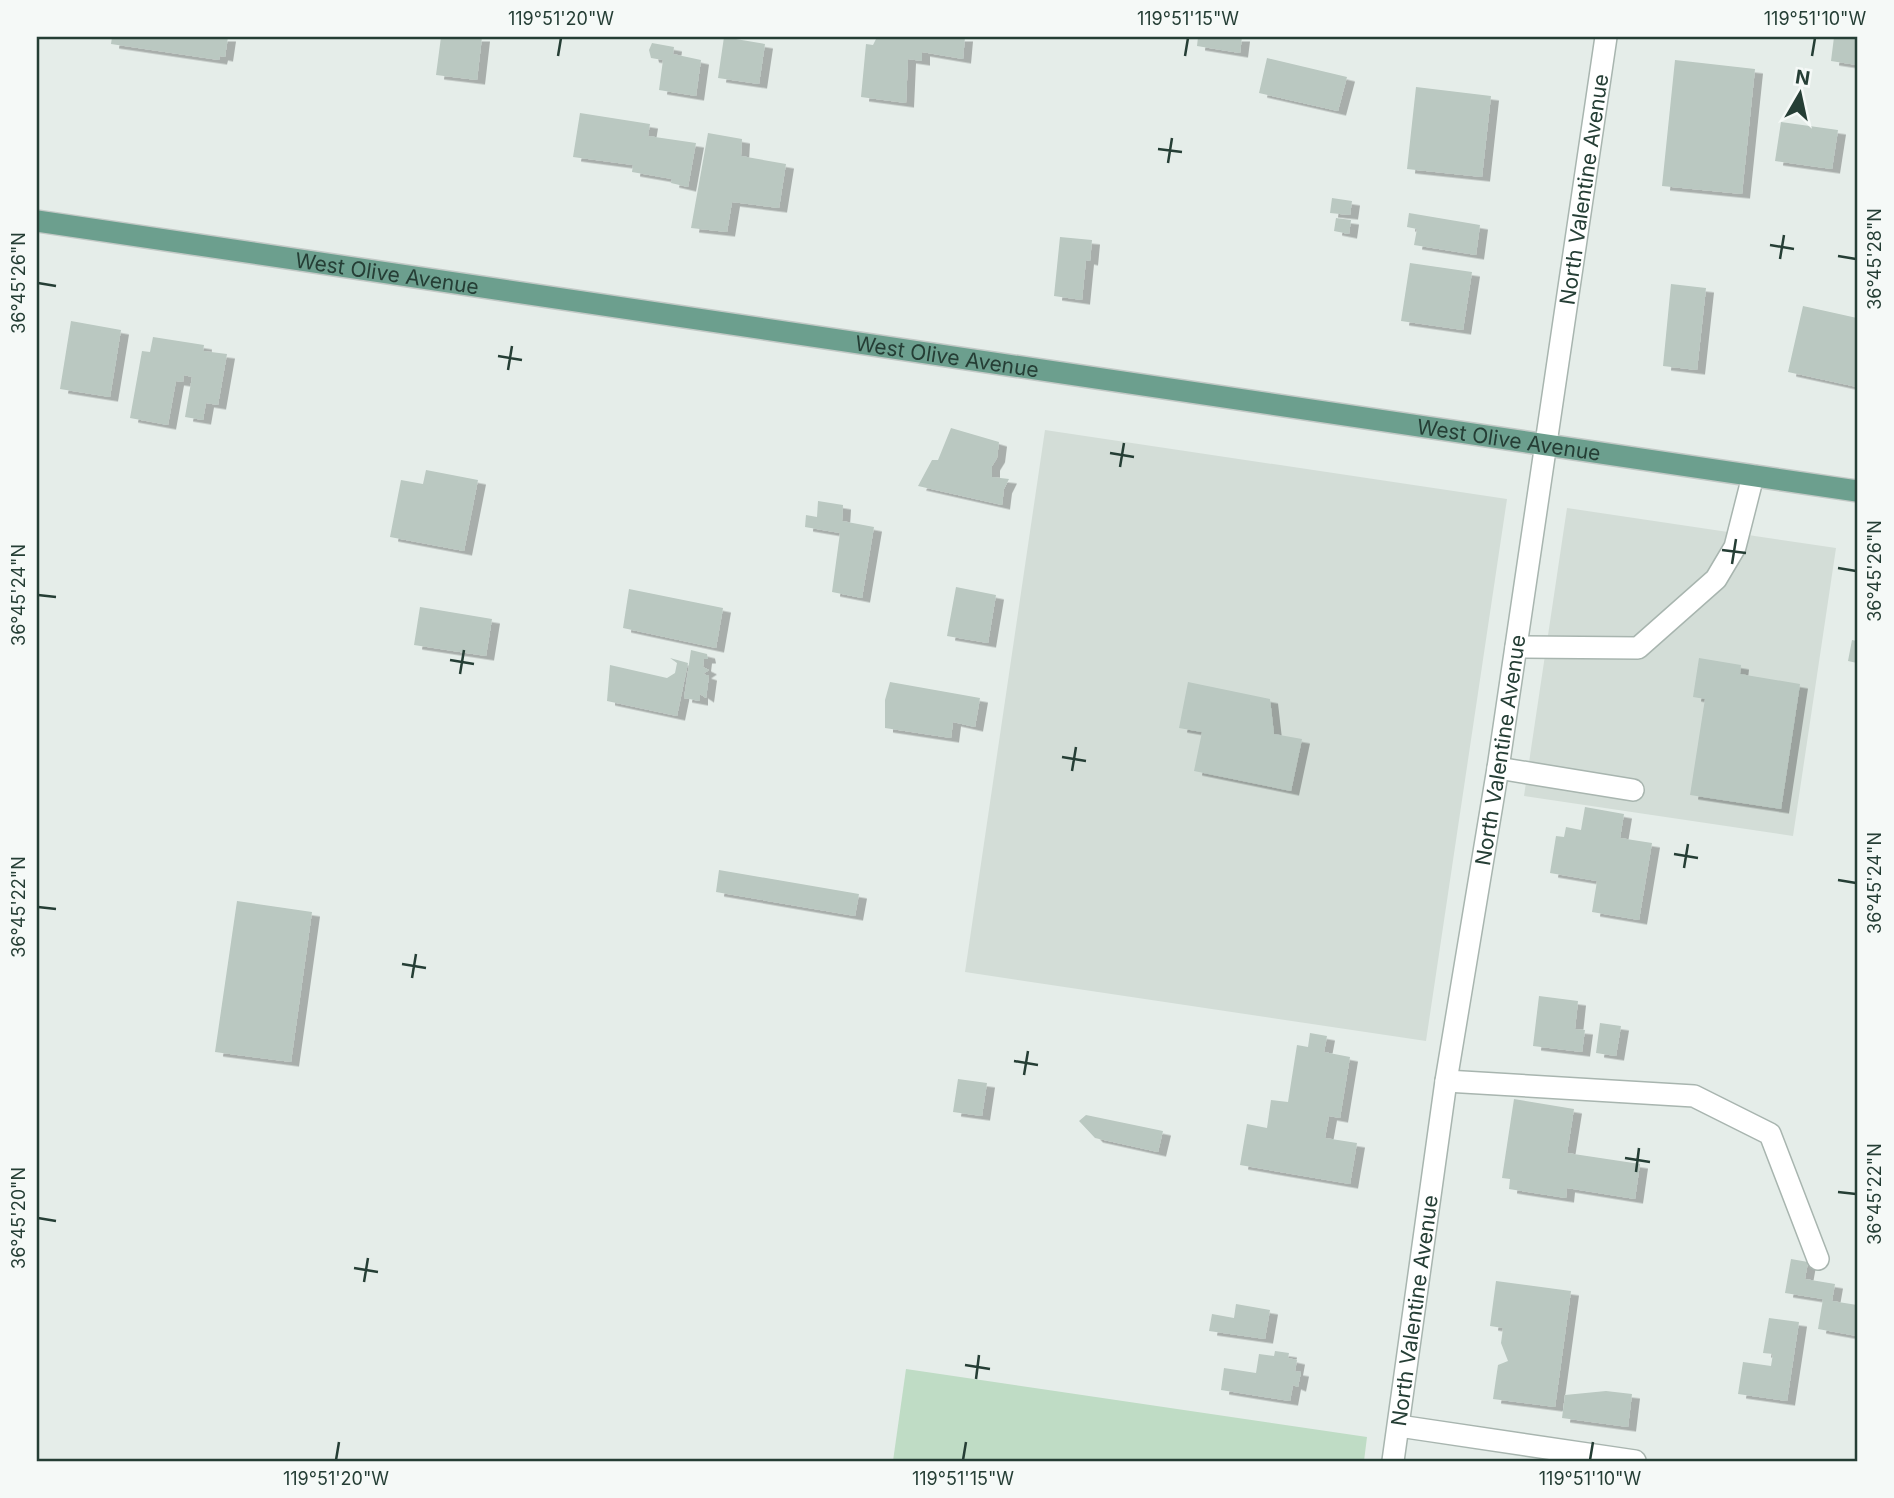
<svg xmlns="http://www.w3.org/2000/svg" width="1894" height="1498" font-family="Inter,sans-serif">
<defs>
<filter id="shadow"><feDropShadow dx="8" dy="4.5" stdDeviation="0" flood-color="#0004"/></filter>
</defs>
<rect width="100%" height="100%" fill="#e5ede9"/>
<path fill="#d3ddd7" d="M1045,430L1507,499L1426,1041L965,972Z
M1567,508L1836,548L1793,836L1524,796Z"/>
<path fill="#bfdcc5" d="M906,1369L1367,1437L1364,1461H893Z"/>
<path fill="#bac8c1" filter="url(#shadow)" d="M112,37H228L225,57L220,56L219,60L111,44Z
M441,37H482L477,80L436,75Z
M724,37L765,44L759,84L718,78Z
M877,37H965L963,59L922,52V61L908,59L906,103L861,97L866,44L873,45Z
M1198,37H1242L1240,53L1197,46Z
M1834,37H1857V65L1831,61Z
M652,43L674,47L673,54L701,60L696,96L659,90L663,60L651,58L649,50Z
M1267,58L1347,77L1338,111L1259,93Z
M1675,60L1755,69L1742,194L1662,186Z
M1416,87L1491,96L1482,177L1407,169Z
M580,113L650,124L648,136L696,143L688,187L671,183L672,179L632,172L633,165L573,157Z
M1781,122L1838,130L1832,169L1775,161Z
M708,133L742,139L741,156L786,164L779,208L732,202L727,232L691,228Z
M1332,198L1352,201L1350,215L1330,213Z
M1409,213L1480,225L1476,255L1414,245L1417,229L1407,227Z
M1336,218L1351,220L1349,234L1334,231Z
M1060,237L1092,240L1090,261L1086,260L1082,300L1054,296Z
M1410,263L1472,272L1463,330L1401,321Z
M1671,284L1706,288L1697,370L1663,366Z
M1803,306L1857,318V387L1788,372Z
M71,321L121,330L110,397L60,389Z
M153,337L204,345L203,351L227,354L218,405L206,403L203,420L185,417L192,377L184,375L183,382L176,381L168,425L130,418L142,351L150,352Z
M951,428L999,442L997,458L992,466V477L1009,479L1004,489L1002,505L918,486L932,460H938Z
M426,470L478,480L464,551L390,537L401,480L423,484Z
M818,501L843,505L842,521L874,527L862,598L832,592L840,533L805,527L806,515L817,517Z
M956,587L996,595L988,643L947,636Z
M629,589L723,608L716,648L623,628Z
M420,607L492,619L486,656L414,645Z
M1852,640L1857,641V663L1848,661Z
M691,650L707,654L708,659H704L703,667L709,670L703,674L709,676L706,698L700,694V701L684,698Z
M670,658L688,663L677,716L607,701L610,665L667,678L675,673L677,663Z
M1699,658L1741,665L1740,674L1800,684L1781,809L1690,795L1705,699L1693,697Z
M890,682L980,698L975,727L953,722L951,738L885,728V700Z
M1188,682L1270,699L1274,734L1302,739L1291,791L1194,771L1202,732L1179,728Z
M1585,807L1624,814L1620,838L1652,843L1639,920L1592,912L1597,881L1550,873L1556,836L1564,837L1566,827L1581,830Z
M719,870L859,894L855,916L716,892Z
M237,901L312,912L291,1062L215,1052Z
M1539,996L1578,1001L1575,1029L1585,1030L1582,1052L1533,1046Z
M1600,1023L1621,1026L1616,1056L1596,1053Z
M1310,1033L1327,1036L1324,1052L1350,1057L1340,1118L1329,1116L1325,1138L1357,1143L1350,1184L1240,1165L1247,1124L1267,1128L1271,1100L1288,1102L1297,1045L1308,1047Z
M958,1079L987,1083L982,1116L953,1112Z
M1514,1099L1574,1109L1567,1153L1640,1164L1635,1199L1567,1188L1566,1198L1509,1189L1510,1179L1502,1178Z
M1086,1115L1163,1131L1158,1152L1095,1138L1079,1121Z
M1791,1259L1808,1262L1805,1279L1835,1284L1832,1301L1857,1305V1336L1818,1329L1823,1299L1785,1293Z
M1496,1281L1571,1291L1555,1407L1493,1399L1498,1365L1508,1361L1501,1343L1503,1328L1490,1326Z
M1236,1304L1270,1310L1265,1339L1209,1331L1212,1314L1234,1318Z
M1769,1318L1799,1322L1787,1401L1738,1394L1743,1362L1771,1366L1773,1354L1763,1353Z
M1275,1351L1289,1353L1288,1358L1297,1360L1295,1371L1301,1372L1298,1387L1293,1385L1290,1401L1221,1390L1224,1368L1256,1373L1259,1354L1274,1356Z
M1606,1391L1632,1394L1628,1427L1562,1418L1565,1395Z"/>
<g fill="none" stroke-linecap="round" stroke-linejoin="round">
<g stroke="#a8b5af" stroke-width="24">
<g id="minor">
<path d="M1516,647L1638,648L1716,579L1735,547L1753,476"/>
<path d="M1498,768L1633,790"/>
<path d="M1446,1081L1694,1096L1770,1134L1818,1259"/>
<path d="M1399,1426L1635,1461"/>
<path id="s1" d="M1393,1461L1446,1081L1498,768L1606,37"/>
</g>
</g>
<g stroke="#c2c9c6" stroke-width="24">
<g id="major">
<path id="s2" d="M37,221L1857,491"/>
</g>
</g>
<use href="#minor" stroke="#fff" stroke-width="21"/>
<use href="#major" stroke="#6c9f8e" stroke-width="21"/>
</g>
<path fill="none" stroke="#253e35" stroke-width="2.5" d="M558,56L561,38M1185,56L1188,38M1812,56L1815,38M1158,149L1182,152M1168,163L1172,138M1770,245L1794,249M1838,256L1856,259M1780,259L1784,235M38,283L56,286M498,356L522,360M508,370L512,346M1110,453L1134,457M1120,467L1124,443M1722,550L1746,553M1732,564L1736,539M1838,568L1856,571M38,595L56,597M450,660L474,664M460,674L464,650M1062,757L1086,761M1072,771L1076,747M1674,854L1698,858M1684,868L1688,844M1838,880L1856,883M38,907L56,909M402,964L426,968M412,978L416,954M1014,1061L1038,1065M1024,1075L1028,1051M1625,1158L1650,1162M1636,1172L1639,1148M1838,1192L1856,1194M38,1218L56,1221M354,1268L378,1272M364,1282L368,1258M965,1365L990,1369M976,1379L979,1355M336,1460L339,1442M963,1460L966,1442M1590,1460L1593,1442"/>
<g text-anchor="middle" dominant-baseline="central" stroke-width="6" stroke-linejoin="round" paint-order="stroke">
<g font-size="21" fill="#253e35" stroke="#f5f9f7">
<text stroke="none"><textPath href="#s1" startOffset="1286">North Valentine Avenue</textPath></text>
<text stroke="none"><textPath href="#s2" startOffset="354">West Olive Avenue</textPath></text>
<text stroke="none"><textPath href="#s2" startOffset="920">West Olive Avenue</textPath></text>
<text stroke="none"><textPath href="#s2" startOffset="1488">West Olive Avenue</textPath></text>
<text stroke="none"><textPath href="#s1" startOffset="719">North Valentine Avenue</textPath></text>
<text stroke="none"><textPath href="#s1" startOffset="152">North Valentine Avenue</textPath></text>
</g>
</g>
<rect width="1894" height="1498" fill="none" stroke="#f5f9f7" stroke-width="77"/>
<g transform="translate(1800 94) rotate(9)" stroke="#f5f9f7" stroke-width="5" paint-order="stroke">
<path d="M0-5L12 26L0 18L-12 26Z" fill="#253e35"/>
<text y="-10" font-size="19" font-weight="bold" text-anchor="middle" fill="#253e35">N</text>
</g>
<rect x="38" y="38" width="1818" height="1422" fill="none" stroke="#253e35" stroke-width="2.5"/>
<g font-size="18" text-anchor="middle" fill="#253e35">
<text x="561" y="25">119°51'20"W</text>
<text x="1188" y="25">119°51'15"W</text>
<text x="1815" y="25">119°51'10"W</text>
<text transform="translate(1875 259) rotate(-90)" y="6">36°45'28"N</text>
<text transform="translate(19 283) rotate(-90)" y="6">36°45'26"N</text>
<text transform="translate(1875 571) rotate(-90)" y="6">36°45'26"N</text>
<text transform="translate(19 595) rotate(-90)" y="6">36°45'24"N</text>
<text transform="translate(1875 883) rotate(-90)" y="6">36°45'24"N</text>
<text transform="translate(19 907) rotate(-90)" y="6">36°45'22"N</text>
<text transform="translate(1875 1194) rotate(-90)" y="6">36°45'22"N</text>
<text transform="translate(19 1218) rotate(-90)" y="6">36°45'20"N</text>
<text x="336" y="1485">119°51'20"W</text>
<text x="963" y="1485">119°51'15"W</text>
<text x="1590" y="1485">119°51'10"W</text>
</g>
</svg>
